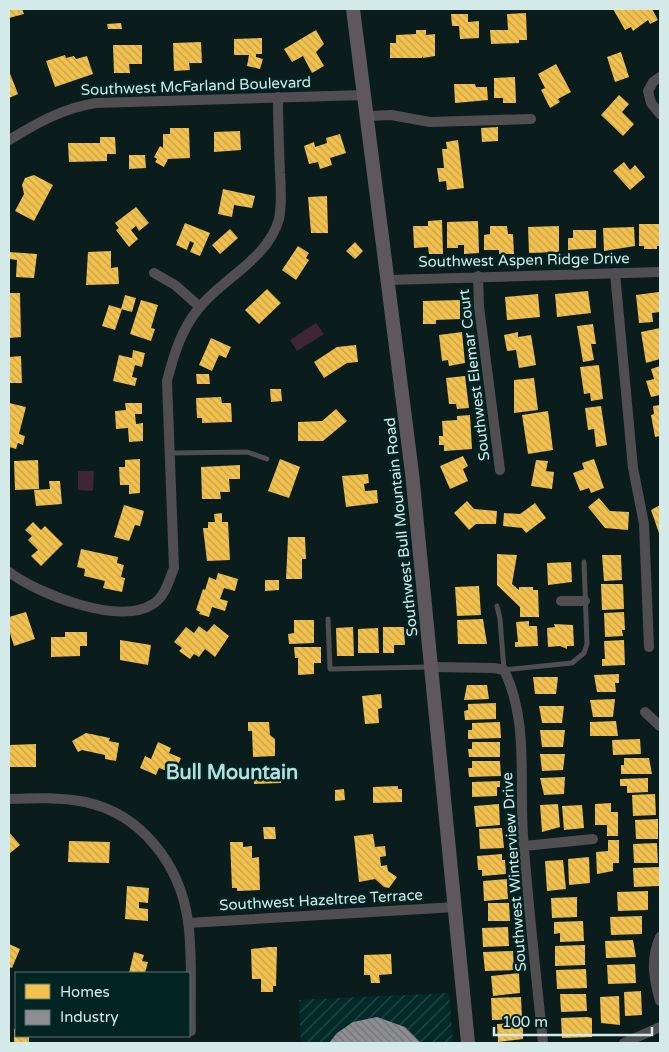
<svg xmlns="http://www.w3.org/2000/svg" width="669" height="1052" font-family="'Varela Round',sans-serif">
<defs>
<pattern id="industrial-furrows" width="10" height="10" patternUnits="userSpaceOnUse" patternTransform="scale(1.25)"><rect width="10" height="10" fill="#012a29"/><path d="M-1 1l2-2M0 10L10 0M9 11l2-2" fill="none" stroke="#254948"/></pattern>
<pattern id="homes-back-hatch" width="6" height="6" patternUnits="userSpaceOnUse" patternTransform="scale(1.25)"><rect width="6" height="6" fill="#f2c14e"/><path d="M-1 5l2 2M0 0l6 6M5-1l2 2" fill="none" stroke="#c5a24c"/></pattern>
<pattern id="industry-back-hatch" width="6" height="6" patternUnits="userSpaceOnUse" patternTransform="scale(1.25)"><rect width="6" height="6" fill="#8d8d92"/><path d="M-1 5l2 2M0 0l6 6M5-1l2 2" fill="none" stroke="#727477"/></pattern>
</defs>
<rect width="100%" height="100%" fill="#0a1c1c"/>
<path fill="url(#industrial-furrows)" d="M449,993L453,1043H301L299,1000Z"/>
<path fill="#402532" d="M316,323L324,334L297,351L290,340Z
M78,471H94L93,491L78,490Z"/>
<path fill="url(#homes-back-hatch)" d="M9,9H22L24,14L9,18Z
M613,9H652L658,20L650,24L648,20L633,31L631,27L625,30Z
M526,13L527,40H519V43L491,44L490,30H508L507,14Z
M451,14H468V22L479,21V38L460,39L459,26H452Z
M121,23L122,29H108L107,24Z
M316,30L324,44L316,52L324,66L312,73L303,56L292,62L284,49Z
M416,30H426V35L435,34V56L423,58V56L422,58H390V43H396V35L416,34Z
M262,38V54H256V57L263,59L260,69L247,66L249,55H234V39Z
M201,42L202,63H189L190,70L174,71L173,43Z
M113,45H142V64H129L130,73H114Z
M621,52L629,77L615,82L607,57Z
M65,55L66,58L74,56L76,59L87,56L93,74L55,87L46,61Z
M556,64L571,92L558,99L560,102L550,108L541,90L545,88L538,74Z
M9,71L18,94L9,98Z
M515,77L516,103H503V98H494V78Z
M454,84H475L476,87H487L488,100L455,103Z
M619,95L629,104L622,112L634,124L623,136L601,115Z
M498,127V141L482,142L481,128Z
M170,128H189L190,158L168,159L164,167L155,162L157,159L154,157L160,146L163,148V134H170Z
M240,131L241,150L214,152V132Z
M340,134L346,153L330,158L332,165L320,169L318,162L309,164L304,146L314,142L315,147L327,143L326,138Z
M100,137H115L116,154H107V161L69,162L68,143H100Z
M458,140L464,188L447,190L446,181L439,182L437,168H444L442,149H447L446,142Z
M129,155H145L146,168L129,169Z
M624,162L630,170L635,165L645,177L630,190L613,171Z
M34,175L53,185L34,221L15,211L24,194L22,185L25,178Z
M223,189L255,196L252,208L234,205L232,217L218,214Z
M327,196L328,233H311L308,197Z
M136,207L149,223L139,231L136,226L131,230L138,239L129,247L116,230L119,228L115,223Z
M442,220L443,254H429L428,247L414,248L413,226H428V221Z
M478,221L479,253L464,254V245H458V248H447V222Z
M185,223L210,233L200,256L190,252L194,243L190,241L187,250L176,245Z
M639,224H660V246H657V249H644V246H639Z
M490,226H507L508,234H513L514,254H499V250H484V235L490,234Z
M559,226V252L529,253L528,227Z
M634,227L635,246L604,251L603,228Z
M230,229L238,238L220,254L212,245Z
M573,230H596V248L568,250V238H573Z
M355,242L363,251L355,259L346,251Z
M298,246L309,253L306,258L309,260L296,280L282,270Z
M111,251V268L118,267L119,284L86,285L88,252Z
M9,252L37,254L34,278L16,277L17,260L9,259Z
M267,289L281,303L259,324L245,310Z
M588,291L591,313L557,317L555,294Z
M659,292L660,312L652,313L653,322L639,323L636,295Z
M9,293H20L21,337L9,338Z
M538,294L540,317L507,320L505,297Z
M125,295L136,298L132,312L121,309Z
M141,300L158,305L151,328L155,329L151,341L130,334Z
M460,300V319L436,320V324H423V301Z
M109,305L122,309L115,330L102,326Z
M593,324L596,344H591L594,360L583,362L577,326Z
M660,328V359L646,363L641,332Z
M462,332L465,363L449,366L448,360L442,361L439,335Z
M518,332V337L531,335L536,365L519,368L516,350L507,351L504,335Z
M211,338L231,347L226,358L219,355L212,371L199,365Z
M356,345L358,362L347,363L324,378L314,362L337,347Z
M133,350L145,353L142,367L135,365L132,377L137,378L135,386L113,381L119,355L132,358Z
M21,356L22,383H9V357Z
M599,365L603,399L591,401L590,393L584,394L580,367Z
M660,366V395L651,397L646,381L654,379L651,369Z
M196,374H209L210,384H197Z
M465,376L469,408L457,409L456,404H449L446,378Z
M534,378L538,410L514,413V380Z
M270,389H281L282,401L271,402Z
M221,397L222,403H231L232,422L202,423V418H197L196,398Z
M9,403L26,407L19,434L25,436L23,445L18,443L16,449L9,447Z
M125,403H142V414H135L136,424L143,423V441L129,442L128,428L116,429L115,411L126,410Z
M660,405V436L655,437L651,415L654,414L653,406Z
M601,406L607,445L596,447L594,429L588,430L585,408Z
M336,409L347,421L323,441H298V422L322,421Z
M548,411L553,450L528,454L522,415Z
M470,415L472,449L444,451V445H439V436H443L442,421L457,420V416Z
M463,456L468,466L463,469L468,481L450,489L440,466Z
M140,459V493L129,494V485H120L119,467H125V460Z
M280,459L300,467L289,498L268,491Z
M594,459L604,488L591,493L589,488L580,491L573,473L584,469L582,463Z
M38,460L39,489L15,490L14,461Z
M536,460L548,461L546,471L554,472L552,489L531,486Z
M240,465V479H229L230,492H220L221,499H202L201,467Z
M368,474L369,483L364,484L365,491L377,490L378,503L346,507L342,476Z
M49,481H60L62,504L36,506L34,490L50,489Z
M599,498L610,511L629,512L628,530L605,528L588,507Z
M467,501L474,509L497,511L496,524H476L469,530L454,513Z
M535,503L546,518L526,533L522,528L503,526L504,513L520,514Z
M124,505L144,511L140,526L135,525L129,541L114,537Z
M660,505V536L651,510Z
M222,513V522H228L230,560L207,561L203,528H208V522H215L214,514Z
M33,522L41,530L45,526L63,544L41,566L31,556L38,550L28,540L32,536L25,530Z
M288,537H305L306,559H302V579H286Z
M81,549L118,557L117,563L124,565L121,577L125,578L122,592L103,588L105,581L84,576L85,569L77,567Z
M497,554L517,555L512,584L519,590V587H533V590H538L539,617H520V607L497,585Z
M602,555H621L622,580L604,581Z
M571,562L572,582L548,585L547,563Z
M218,573L238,579L235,591L224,588L220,599L228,601L225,611L212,607L209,617L199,614L200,612L196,610L203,589L205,590L209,577L216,580Z
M265,580H279V590L265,591Z
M601,584H623L624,609L602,610Z
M479,586L481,615L457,616L455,587Z
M26,612L35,639L14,646L9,630V617Z
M624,612L625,630H622L623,636L605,637L604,613Z
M483,619L487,644H458L457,620Z
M294,620H314V643L289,644L288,634L294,633Z
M529,621V626H537L538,646L515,647V642H518L516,622Z
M214,624L229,636L215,657L205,649L199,657L194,654L190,659L179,651L182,648L174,642L186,627L194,633L199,626L207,632Z
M554,624L573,625L574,646H567V649L560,646L548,647L547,628L555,627Z
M353,627L354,656H337L336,628Z
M383,627H404L405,645H394V653H383Z
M378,628L379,653H358V629Z
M65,632H87V646H80V656L51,657V637H65Z
M120,640L151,645L148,665L120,660Z
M624,640L625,665L602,666V659H605L604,641Z
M294,647H321V663H314V674L298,675V658H295Z
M619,674V683H615L616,692H597L594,675Z
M533,677H558L556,694H535Z
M467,685H487L489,699L464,700Z
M381,694L382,708L378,709L379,723L365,724L362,696Z
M615,699L613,717H593L590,700Z
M496,703V719L465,720L464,711L468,710V704Z
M539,706H564L562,723H542Z
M616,721L618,736H590V722Z
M248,722H269L270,735L275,739V756L253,757L252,731H248Z
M500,722L501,738L468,739V730H472V723Z
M540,730H565L563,747H542Z
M86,733L110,738L109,741L119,743L116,761L105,759V755L82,750L78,752L72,741Z
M640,739L641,754L613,755L612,740Z
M158,742L171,748L169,753L181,758L174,774L159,768L156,775L140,768L145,756L151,759Z
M472,742H500V757H469L468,749H472Z
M36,744V767H9V745Z
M540,754H565L563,770L542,771Z
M624,758H649L652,774H621V765H624Z
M472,761H500L501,776L469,777L468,768H472Z
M281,767V783L254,784L253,768Z
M565,777L564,794L544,795L540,778Z
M648,778V792L627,793V786H620V779Z
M500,781V787H497V796L472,797V782Z
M398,786V789H402V802L373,803V787Z
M344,789L345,800L335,801V790Z
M655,794L656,815L633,816L632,795Z
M611,803V812H618V836H607V825H595V804Z
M499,804L500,825L476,827L474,806Z
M558,804L560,827L542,832L540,805Z
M582,805L584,828L564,830L562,806Z
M658,819V839H636L635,820Z
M263,827H275L276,839H264Z
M502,828L504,848L480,849L479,829Z
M9,832L20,845L9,854Z
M373,834L375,847L385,846L386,856L380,857L381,866L387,865L388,871L397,877L389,888L384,887L375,879L359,882L354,836Z
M608,840H619V863H613V871L597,874L596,852L608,851Z
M69,841L110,842L109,863L68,862Z
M230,842H243V847L252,846V858L259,857L260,890L237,891V888H232Z
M657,843L658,863H634L633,844Z
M502,854V860H505L506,874L482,876V870H478L477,856Z
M589,857L590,883L569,885L568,859Z
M563,860L566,889L547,891L545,861Z
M659,867L660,886L634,887L633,868Z
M507,879L508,899L484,901L483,881Z
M127,886L149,888L148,903L139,902V908L148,909V921L125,919Z
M648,891V910L618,911L617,892Z
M577,897V917L552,918L551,898Z
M488,903H509L510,921H488Z
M642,916V934L611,935L610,917Z
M583,921L584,941L560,942V933L554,934V922Z
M508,927L509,946L483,947L482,928Z
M633,940L636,957L606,958L605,941Z
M9,944L20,949L12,968L9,967Z
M585,945V965L555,966V946Z
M269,947H277L276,986H273V992H261V979H252L251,949Z
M513,951L514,970L485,971L483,952Z
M134,952L144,955L142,961L148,962L145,973H129Z
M391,954L392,974L379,975L380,983H371L370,975H364V955Z
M635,964L636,983L608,984L607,965Z
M586,969L587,988L557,989L556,970Z
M519,973L520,993L493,996L491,976Z
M641,991L642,1015L625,1016L624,992Z
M560,994H586L587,1011L561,1012Z
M619,996L620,1025L601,1023L600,997Z
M521,997L522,1019L492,1020L491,998Z
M587,1017L592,1018V1037L562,1038L561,1018Z
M518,1021H523V1039L498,1042L497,1024L518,1023Z
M14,1029H16V1036H29V1043H14Z"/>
<path fill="url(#industry-back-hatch)" d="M377,1017L405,1027L421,1043H329L337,1033L353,1022Z"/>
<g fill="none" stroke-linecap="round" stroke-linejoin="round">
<path stroke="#514e51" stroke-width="5" d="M170,453L247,452L267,459
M497,606L500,619L504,670L572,663L584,653L587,644L584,562
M328,619L330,669L429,667"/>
<path stroke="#514e51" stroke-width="10" d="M660,77L653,82L648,91L651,103L660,114
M367,116L391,115L430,122L531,119
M9,140C37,123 63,108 96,103L364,95
M154,273L175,285L200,307
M615,273L633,468L644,524L649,647
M478,276L479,307L500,470
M389,280L660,272
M9,572C38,594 119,626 153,604C165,597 169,580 174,568L167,381C174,354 181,330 199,308C223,278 268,259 279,219C282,204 281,188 280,173C279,148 278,123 278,97
M561,601H585
M432,667L494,668L504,670C529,721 519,780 523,835C528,904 536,974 543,1043
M645,712L660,726
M9,799C34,798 60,797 85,802C142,814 180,865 188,921C193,957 190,995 191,1031
M524,846L593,839
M188,923L456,907
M660,937C650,959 654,980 660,1001
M624,1043L660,1027"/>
<path stroke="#5e585c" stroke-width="14" d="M353,9L412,473L468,1043"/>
</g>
<g text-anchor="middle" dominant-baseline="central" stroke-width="5" stroke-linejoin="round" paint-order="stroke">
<g font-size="15" fill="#d3eae8" stroke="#022423">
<text transform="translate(196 86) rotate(-2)">Southwest McFarland Boulevard</text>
<text transform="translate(524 260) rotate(-1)">Southwest Aspen Ridge Drive</text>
<text transform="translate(474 375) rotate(-97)">Southwest Elemar Court</text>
<text transform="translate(401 527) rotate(-96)">Southwest Bull Mountain Road</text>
<text transform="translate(514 872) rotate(-94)">Southwest Winterview Drive</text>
<text transform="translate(321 900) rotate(-3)">Southwest Hazeltree Terrace</text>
</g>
<g font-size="20" font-weight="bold" fill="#b2e0dd" stroke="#022423">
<text x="232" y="773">Bull Mountain</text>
</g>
</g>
<rect width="669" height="1052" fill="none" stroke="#d3eae8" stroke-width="20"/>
<rect x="15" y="972" width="175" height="65" fill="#022423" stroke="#567372"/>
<rect x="25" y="984" width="25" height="15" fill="#f2c14e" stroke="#567372"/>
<text x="60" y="997" font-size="15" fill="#d3eae8">Homes</text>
<rect x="25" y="1010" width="25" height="15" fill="#8d8d92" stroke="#567372"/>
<text x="60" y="1022" font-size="15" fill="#d3eae8">Industry</text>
<path d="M494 1027v8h158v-8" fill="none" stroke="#d3eae8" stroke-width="2.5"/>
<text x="502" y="1027" font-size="15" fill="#d3eae8" stroke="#022423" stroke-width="4" paint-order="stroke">100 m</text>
</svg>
